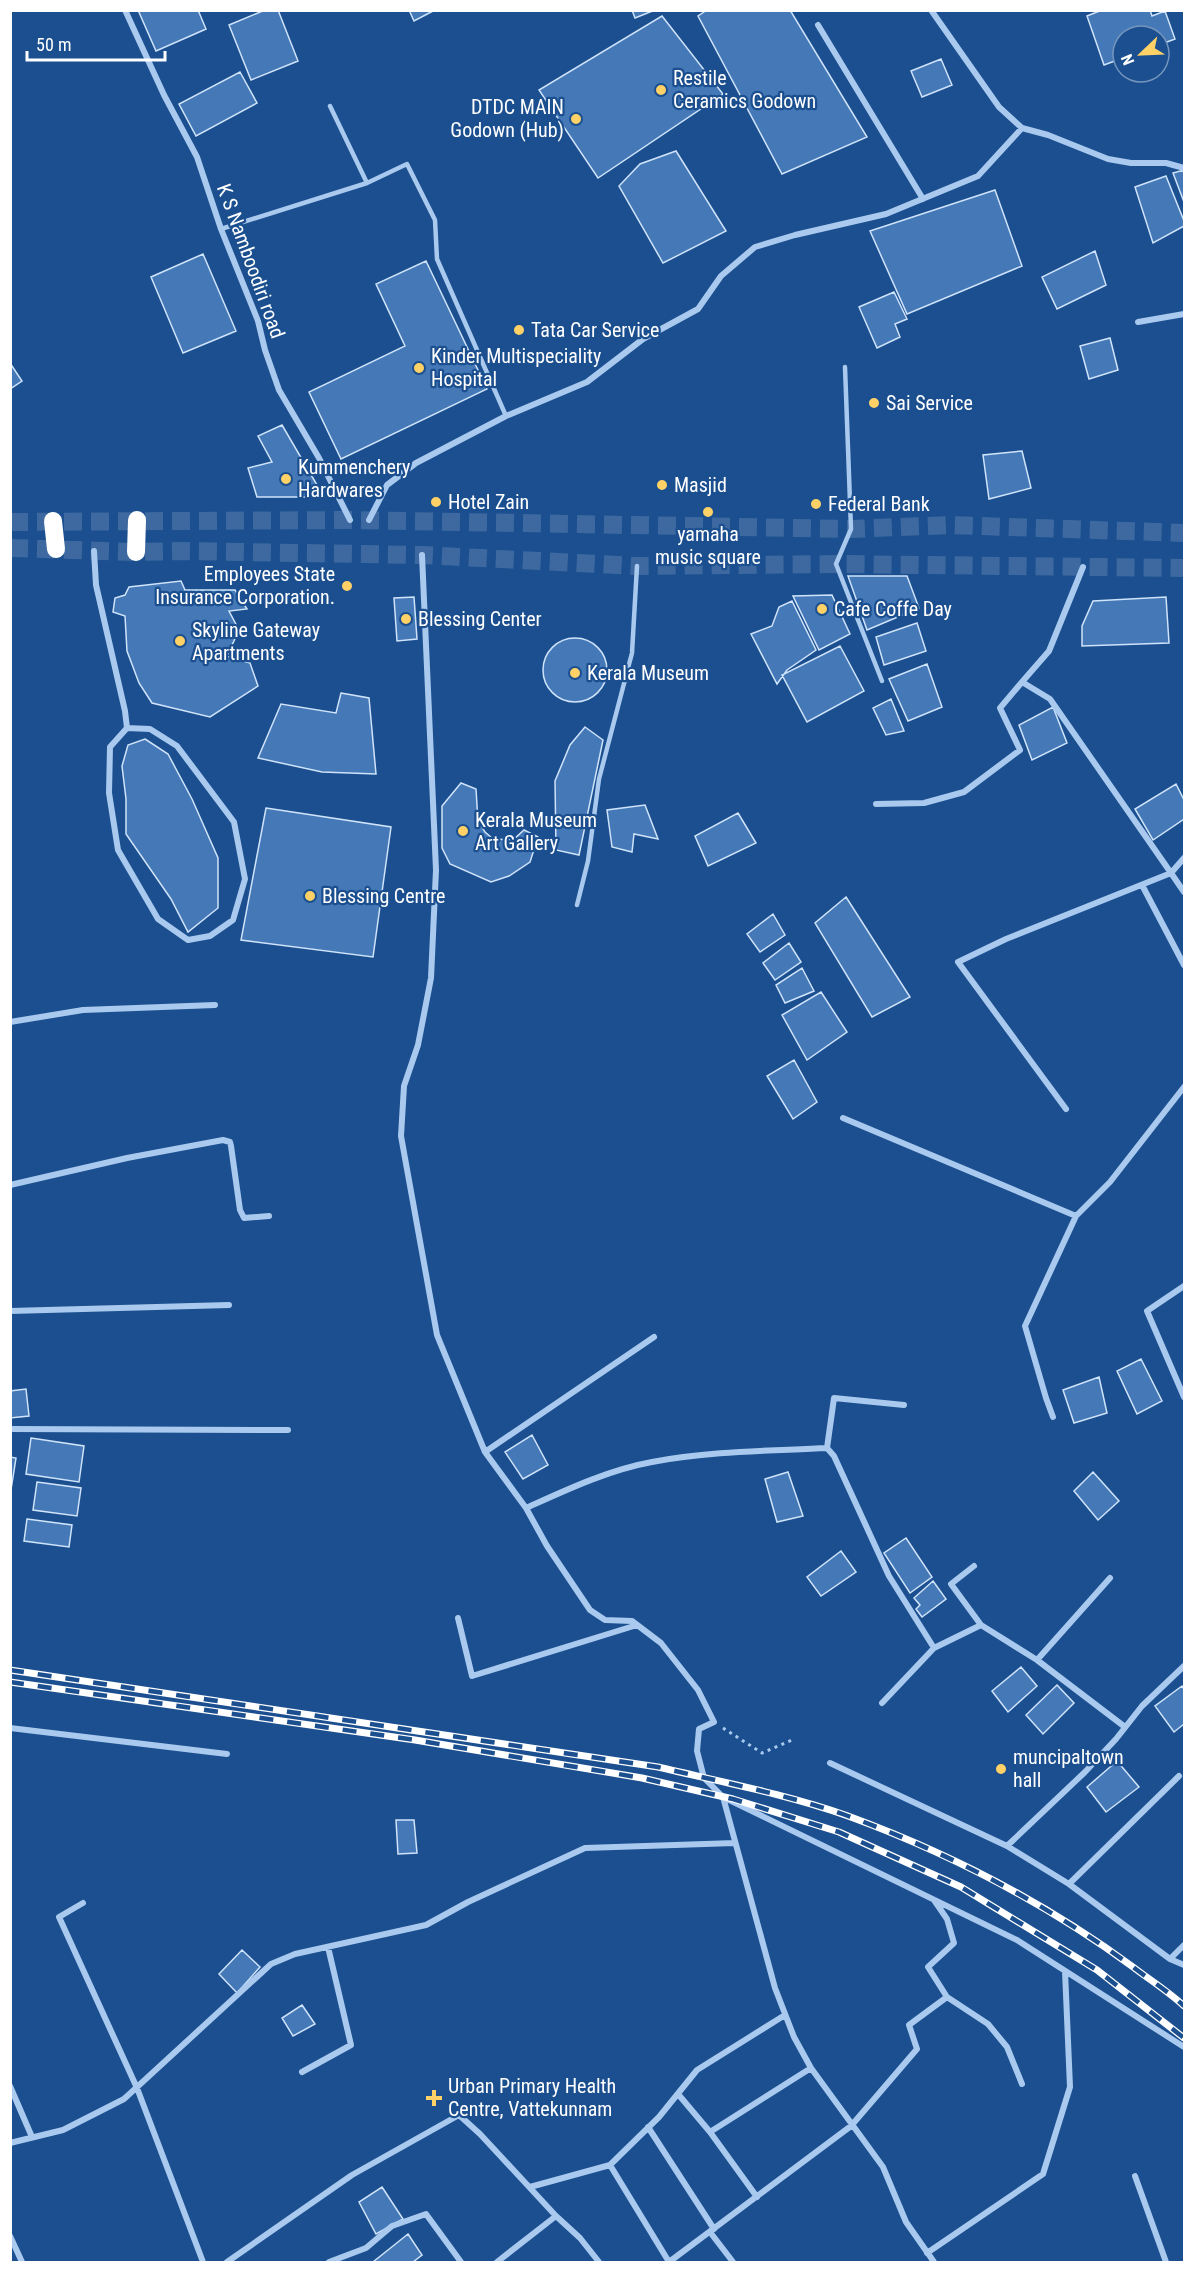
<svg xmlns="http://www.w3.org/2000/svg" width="1195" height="2273" font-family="'Roboto Condensed',sans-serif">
<rect width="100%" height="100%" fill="#1b4f8f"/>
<path fill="#4478b7" stroke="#cfe3fa" stroke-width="1.5" d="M138,10H198L206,29L156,51Z
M265,10H278L298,61L251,80L229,25Z
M409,10H435L414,21Z
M632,10H655L635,18Z
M707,10H790L867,137L782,174L698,16Z
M1102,10H1150L1152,16L1165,11L1175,39L1159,45V36H1123V58L1104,65L1087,16Z
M662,16L723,94L598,178L539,90Z
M941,59L952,85L922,97L911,71Z
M240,72L257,103L196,136L179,104Z
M676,151L726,231L663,263L619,186L640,164Z
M1184,170V202L1173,173Z
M1166,176L1184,221V226L1153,243L1135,187Z
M995,190L1022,266L907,314L870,231Z
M1095,251L1106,285L1057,309L1042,277Z
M203,254L236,331L183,353L151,277Z
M426,261L487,389L341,459L309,392L405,346L376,284Z
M894,292L907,319L895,324L900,337L877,348L859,307Z
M1110,338L1118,370L1089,379L1080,346Z
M10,363L22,381L10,389Z
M282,425L324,497H257L248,468L272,462L258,436Z
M1022,451L1031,488L989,499L983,455Z
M848,576H907L919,608L867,630Z
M181,581L185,590H235L247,609L229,611L239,630L227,656L250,663L258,686L210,717L152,703L139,683L127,651L125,616L113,612L115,598L125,595L129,587Z
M832,595L850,634L819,650L793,596Z
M414,597L417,639L397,641L394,598Z
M1166,597L1169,643L1082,646V626L1093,601Z
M792,601L816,650L787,670L777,684L751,634L772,626L779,607Z
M917,623L926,651L884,665L876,637Z
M543 670a32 32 0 1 1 64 0a32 32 0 1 1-64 0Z
M840,646L864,691L807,722L782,675Z
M927,664L942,707L908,721L889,679Z
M341,693L369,698L376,774L322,772L258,758L281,704L336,713Z
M891,699L904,731L886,735L873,708Z
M1053,707L1067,743L1032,760L1019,725Z
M585,727L603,740L579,855L556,850L555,781L570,745Z
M145,739L168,754L192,799L218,858V908L188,932L171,899L126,834V799L122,766L128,745Z
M461,783L476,789L478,821L485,832L493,839L513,840L524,830L538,837L530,862L509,876L491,882L450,864L442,848V806Z
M1176,784L1184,800V819L1153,840L1135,809Z
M645,805L658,839L634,834L632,852L612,847L607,810Z
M266,808L391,827L373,957L241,940Z
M738,813L756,843L708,866L695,836Z
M846,897L910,997L872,1017L815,923Z
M773,914L785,935L760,952L747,934Z
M789,943L801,962L775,980L763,963Z
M802,968L814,991L785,1003L776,985Z
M821,992L847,1032L807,1060L782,1015Z
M794,1060L817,1102L793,1119L767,1076Z
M1141,1359L1162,1401L1137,1414L1117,1371Z
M1099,1377L1107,1413L1074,1423L1063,1390Z
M26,1389L29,1416L10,1418V1391Z
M532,1435L548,1465L523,1479L505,1452Z
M31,1438L84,1446L79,1482L26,1474Z
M10,1457L16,1458L10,1496Z
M788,1472L803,1516L777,1522L765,1479Z
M1093,1472L1119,1501L1098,1520L1074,1491Z
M37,1482L81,1488L77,1516L33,1510Z
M27,1519L72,1525L69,1547L24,1541Z
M906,1538L932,1577L910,1593L884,1553Z
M841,1551L856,1572L821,1596L807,1577Z
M933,1581L946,1599L922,1617L916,1609L920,1605L914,1598Z
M1021,1667L1037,1686L1008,1712L992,1691Z
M1057,1685L1074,1703L1043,1734L1026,1715Z
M1182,1686L1184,1689V1724L1174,1732L1155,1706Z
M1117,1761L1139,1787L1106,1812L1087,1787Z
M396,1820H414L417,1853L398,1854Z
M242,1950L260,1967L237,1993L219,1974Z
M302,2005L315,2024L293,2036L282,2018Z
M382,2187L403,2219L376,2234L359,2202Z
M408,2234L422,2255L413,2262H373Z"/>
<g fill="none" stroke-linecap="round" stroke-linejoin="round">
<path stroke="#3d69a0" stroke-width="18" stroke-dasharray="18 9" stroke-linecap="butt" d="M10,522L350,520L851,529L951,525L1184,533
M10,548L136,552L180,551L422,555L637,566L836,564L1184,568"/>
<path stroke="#a9c9ee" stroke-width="3" stroke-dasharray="3 4.5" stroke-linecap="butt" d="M723,1728L762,1753L792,1740"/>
<path stroke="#a9c9ee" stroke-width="4.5" d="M330,106L367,183L407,164L435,220L437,259L506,416
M221,229L367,183
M845,367L851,529L836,564L882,681
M577,905L588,861L599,779L632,653L637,566"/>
<path stroke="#a9c9ee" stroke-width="6" d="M125,10L164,95L197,157L221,229L258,321L265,350L279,390L319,458L350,520
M931,10L999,107L1022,128L1048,135L1108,159L1131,163H1166L1184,168
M818,25L923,199
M1138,322L1184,314
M369,520L387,485L416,463L506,416L587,382L643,339L698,309L721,276L755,247L795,235L886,214L978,176L1022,128
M94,551L96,585L125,711L127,728L110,747L109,793L118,850L158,919L188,940L210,936L233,920L245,879L234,822L177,746L150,729L127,728
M422,555L436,870L431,978L418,1045L404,1086L401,1136L437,1335L485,1452L526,1508C566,1490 608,1470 652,1462C709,1451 769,1451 827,1448L834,1456L889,1576L934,1648L981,1625L1037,1660L1125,1727
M876,804L924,803L964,792L1020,750L1000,708L1022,682
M1184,858L1171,873L1184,892
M1142,885L1184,965
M10,1022L83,1010L215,1005
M1066,1109L958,962L1006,939L1171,873L1050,699L1022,682L1049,651L1083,567
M843,1118L1076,1216
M10,1185L127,1158L223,1140L230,1142L231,1146L240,1210L244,1218L269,1216
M1184,1286L1147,1311L1184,1397
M10,1311L229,1305
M1053,1417L1046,1398L1025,1326L1076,1216L1110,1182L1184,1087
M10,1429L288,1430
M827,1448L834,1398L904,1405
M485,1452L654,1337
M526,1508L547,1546L590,1610L605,1620L632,1621L661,1643L698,1690L714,1722L699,1729L697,1751L704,1778L723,1797L1017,1940L1184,2047
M974,1566L951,1584L981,1625
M458,1618L472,1676L637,1625
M1037,1660L1110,1578
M882,1703L934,1648
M10,1728L227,1754
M830,1763L1007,1846L1069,1884L1170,1959L1184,1965
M723,1797L775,1988L794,2037L811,2068L883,2167L906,2222L934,2262
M1007,1846L1085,1772L1116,1739L1142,1706L1184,1666
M1069,1884L1179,1776
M83,1903L59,1917L137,2088L203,2262
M1170,1959L1184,1945
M947,1997L988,2024L1007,2047L1022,2084
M302,2072L351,2045L328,1947
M10,2086L32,2137
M678,2094L710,2132
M648,2127L714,2229
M10,2143L63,2130L124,2099L271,1964L295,1954L426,1925L468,1902L585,1848L735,1843
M610,2165L659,2117L697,2070L785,2015
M1135,2176L1166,2262
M530,2187L610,2165L669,2262
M757,2197L710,2132L811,2068
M710,2232L733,2262
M10,2236L22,2262
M927,2253L1043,2174L1070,2087L1065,1971
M227,2262L352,2175L459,2115L480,2134L556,2216L580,2238L599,2262
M329,2262L366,2248L392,2226L426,2214L461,2262
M497,2262L556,2216
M669,2262L851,2126L917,2049L909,2025L947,1997L928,1967L954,1943L947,1919L934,1900"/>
<path stroke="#fff" stroke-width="18" d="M53,521L56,549
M136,552L137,520"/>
<g stroke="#fff" stroke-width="7">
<path id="rail" d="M10,1670L658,1767C721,1782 786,1794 848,1816C949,1853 1047,1904 1133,1967C1150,1980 1169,1992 1184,2006
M10,1682L415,1740L642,1778L733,1799L839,1832L961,1887L1097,1970L1184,2038"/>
</g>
<use href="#rail" stroke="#1b4f8f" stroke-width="4.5" stroke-dasharray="14" stroke-linecap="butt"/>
</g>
<g fill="#ffd166" stroke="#1b4f8f" stroke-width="2">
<circle cx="661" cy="90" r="6"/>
<circle cx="576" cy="119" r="6"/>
<circle cx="519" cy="330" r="6"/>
<circle cx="419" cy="368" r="6"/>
<circle cx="874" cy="403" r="6"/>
<circle cx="286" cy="479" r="6"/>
<circle cx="662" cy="485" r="6"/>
<circle cx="436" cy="502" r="6"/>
<circle cx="816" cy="504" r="6"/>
<circle cx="708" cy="512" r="6"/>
<circle cx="347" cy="586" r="6"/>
<circle cx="822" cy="609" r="6"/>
<circle cx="406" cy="619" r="6"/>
<circle cx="180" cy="641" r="6"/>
<circle cx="575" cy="673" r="6"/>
<circle cx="463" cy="831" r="6"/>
<circle cx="310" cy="896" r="6"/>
<circle cx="1001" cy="1769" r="6"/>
<path d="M431 2089h6v6h6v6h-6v6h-6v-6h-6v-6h6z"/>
</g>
<g text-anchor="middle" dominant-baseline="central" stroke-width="4.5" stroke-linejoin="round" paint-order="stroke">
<g font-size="20" fill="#fff" stroke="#1b4f8f" text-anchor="start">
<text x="673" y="78">Restile<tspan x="673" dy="23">Ceramics Godown</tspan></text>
<text x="564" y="107" text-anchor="end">DTDC MAIN<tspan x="564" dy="23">Godown (Hub)</tspan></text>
<text x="531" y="330">Tata Car Service</text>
<text x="431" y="356">Kinder Multispeciality<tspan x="431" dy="23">Hospital</tspan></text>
<text x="886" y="403">Sai Service</text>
<text x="298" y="467">Kummenchery<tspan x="298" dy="23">Hardwares</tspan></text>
<text x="674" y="485">Masjid</text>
<text x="448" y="502">Hotel Zain</text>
<text x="828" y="504">Federal Bank</text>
<text x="708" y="534" text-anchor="middle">yamaha<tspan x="708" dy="23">music square</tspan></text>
<text x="335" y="574" text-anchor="end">Employees State<tspan x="335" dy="23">Insurance Corporation.</tspan></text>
<text x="834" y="609">Cafe Coffe Day</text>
<text x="418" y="619">Blessing Center</text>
<text x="192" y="630">Skyline Gateway<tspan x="192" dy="23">Apartments</tspan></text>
<text x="587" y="673">Kerala Museum</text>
<text x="475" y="820">Kerala Museum<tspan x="475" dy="23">Art Gallery</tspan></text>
<text x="322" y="896">Blessing Centre</text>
<text x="1013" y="1757">muncipaltown<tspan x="1013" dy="23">hall</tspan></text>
<text x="448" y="2086">Urban Primary Health<tspan x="448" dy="23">Centre, Vattekunnam</tspan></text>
</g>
<g font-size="20" fill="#fff" stroke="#1b4f8f">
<text transform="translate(251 261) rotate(70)">K S Namboodiri road</text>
</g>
</g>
<rect width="1195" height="2273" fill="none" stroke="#ffffff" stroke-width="24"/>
<g transform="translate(1141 54) rotate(247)"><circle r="28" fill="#1b4f8f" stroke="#7695bc" stroke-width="1.5"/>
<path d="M0-4.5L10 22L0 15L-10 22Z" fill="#ffd166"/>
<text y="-9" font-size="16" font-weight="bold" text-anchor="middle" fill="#ffffff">N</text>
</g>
<path d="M27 51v9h138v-9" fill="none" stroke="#ffffff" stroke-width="3"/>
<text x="36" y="51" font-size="18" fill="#ffffff" stroke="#1b4f8f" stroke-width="4.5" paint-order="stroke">50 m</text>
</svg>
